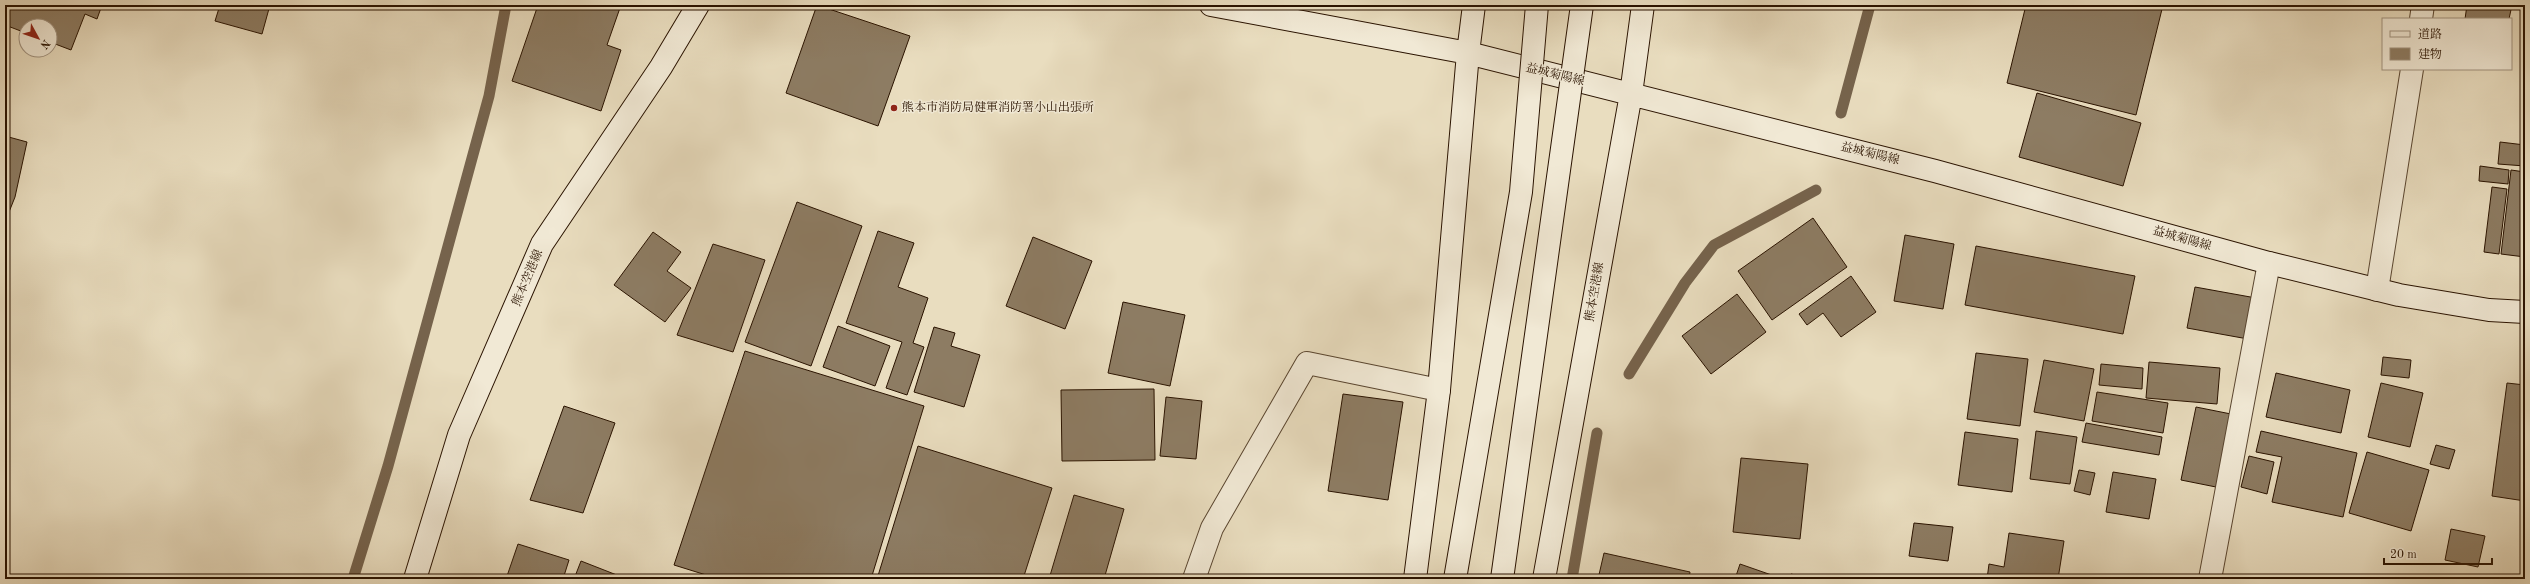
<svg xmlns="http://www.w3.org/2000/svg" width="2530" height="584" font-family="'Old Standard TT','Noto Serif JP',serif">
<rect width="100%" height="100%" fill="#e9ddbf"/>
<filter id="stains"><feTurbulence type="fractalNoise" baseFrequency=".005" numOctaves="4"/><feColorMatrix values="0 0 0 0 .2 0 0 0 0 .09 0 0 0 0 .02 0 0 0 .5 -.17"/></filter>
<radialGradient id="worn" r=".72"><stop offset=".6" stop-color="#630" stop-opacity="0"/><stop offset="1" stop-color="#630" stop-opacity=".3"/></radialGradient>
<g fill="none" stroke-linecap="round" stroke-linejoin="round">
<path stroke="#76634c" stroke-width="11" d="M1841,113L1870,5
M1629,374L1685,283L1714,245L1816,190
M353,579L388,466L489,96L506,5
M1572,579L1597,433"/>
</g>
<path fill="#8d7c63" stroke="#2a1300" d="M5,5H102L97,19L85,14L71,50L50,42V26H26V33L5,25Z
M220,5H270L262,34L215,21Z
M538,5H621L607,45L621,50L601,111L512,81Z
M817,5L910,36L878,126L786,93Z
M2026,5H2163L2136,115L2007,83Z
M2467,5H2512L2509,19H2465Z
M2037,93L2141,123L2123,186L2019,157Z
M5,136L27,142L15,197L5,222Z
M2500,142L2525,145V166L2498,164Z
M2480,166L2509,170L2508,184L2479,181Z
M2511,170L2525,172V257L2501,254Z
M2492,187L2507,189L2499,254L2484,252Z
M797,202L862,226L811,366L745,342Z
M1813,218L1847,267L1772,320L1738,271Z
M878,231L914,243L898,287L928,298L913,343L924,347L907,395L886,388L902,342L846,323Z
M653,232L681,252L667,271L691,288L665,322L614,285Z
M1905,235L1954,244L1943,309L1894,301Z
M1033,237L1092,261L1065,329L1006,306Z
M713,244L765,260L733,352L677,335Z
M1976,246L2135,276L2123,334L1965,305Z
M1851,276L1876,312L1841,337L1823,313L1807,325L1799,314Z
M2195,287L2256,298L2248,339L2187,328Z
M1737,294L1766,332L1711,374L1682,336Z
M1123,302L1185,315L1170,386L1108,373Z
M838,326L890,346L875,386L823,367Z
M934,327L955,333L951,346L980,355L964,407L914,392Z
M745,351L924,406L871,579H719L674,565Z
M1976,353L2028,359L2020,426L1967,419Z
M2383,357L2411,360L2409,378L2381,375Z
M2044,360L2094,369L2084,421L2034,412Z
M2149,362L2220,368L2217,404L2146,398Z
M2101,364L2143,368L2142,389L2099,385Z
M2276,373L2350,390L2341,433L2266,417Z
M2381,383L2423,393L2410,447L2368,437Z
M2507,383L2525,385V501L2492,496Z
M1154,389L1155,460L1062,461L1061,390Z
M2097,392L2168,403L2163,433L2092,421Z
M1343,394L1403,402L1388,500L1328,491Z
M1166,397L1202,401L1196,459L1160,456Z
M564,406L615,423L583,513L530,500Z
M2196,407L2231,414L2216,487L2181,480Z
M2086,423L2162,437L2159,455L2082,442Z
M2036,431L2077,437L2070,484L2030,479Z
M2261,431L2357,453L2343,517L2272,502L2282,457L2256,452Z
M1965,432L2018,439L2012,492L1958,485Z
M2436,445L2455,450L2449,469L2430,464Z
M918,446L1052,488L1023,579H877Z
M2367,452L2429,470L2411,531L2349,513Z
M2249,456L2274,462L2267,494L2241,487Z
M1741,458L1808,464L1800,539L1733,532Z
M2079,470L2095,473L2090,495L2074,491Z
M2113,472L2156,479L2149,519L2106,512Z
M1074,495L1124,509L1104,579H1049Z
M1914,523L1953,527L1948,561L1909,556Z
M2451,529L2485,536L2478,567L2445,560Z
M2009,533L2064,541L2058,579H1987L1989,564L2004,567Z
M518,544L569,560L563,579H506Z
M1604,553L1690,572L1689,579H1598Z
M581,561L627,579H574Z
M1740,564L1783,579H1735Z
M1791,574L1812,579H1790Z"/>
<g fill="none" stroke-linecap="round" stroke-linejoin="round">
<g stroke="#5a4630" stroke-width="24">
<path id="minor" d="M2421,19L2423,5
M2377,290L2412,69
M1194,579L1212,528L1307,363L1439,390
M2210,579L2269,263"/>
</g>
<g stroke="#2a1300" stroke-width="24">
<path id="secondary" d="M1211,5L1468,53L1935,171L2269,263L2399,295L2489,310L2525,312
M415,579L459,435L542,244L661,67L698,5
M1415,579L1439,390L1468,53L1474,5
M1544,579L1631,94L1643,5"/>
</g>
<use href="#minor" stroke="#f1e9d5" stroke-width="22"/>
<use href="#secondary" stroke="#f1e9d5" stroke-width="22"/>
<g stroke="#2a1300" stroke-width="24" stroke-linecap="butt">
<path id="secondary-bridge" d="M1455,579L1521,192L1537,5
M1502,579L1582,5"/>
</g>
<use href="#secondary-bridge" stroke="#f1e9d5" stroke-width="22"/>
</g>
<circle fill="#8f2418" stroke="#f1e9d5" stroke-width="1.5" cx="894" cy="108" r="4"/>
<g text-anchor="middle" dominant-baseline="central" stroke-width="3" stroke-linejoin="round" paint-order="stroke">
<g font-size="12" fill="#2a1300" stroke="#f1e9d5">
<text transform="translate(1555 75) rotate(14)">益城菊陽線</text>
<text transform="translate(1870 154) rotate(14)">益城菊陽線</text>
<text transform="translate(2182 239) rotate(16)">益城菊陽線</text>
<text transform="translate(528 278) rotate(-67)">熊本空港線</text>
<text transform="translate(1595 292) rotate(-80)">熊本空港線</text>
</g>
<g font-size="12" fill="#2a1300" stroke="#f1e9d5" text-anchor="start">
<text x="902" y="108">熊本市消防局健軍消防署小山出張所</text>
</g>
</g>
<rect width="2530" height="584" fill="none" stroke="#e9ddbf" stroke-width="20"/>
<rect x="6" y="6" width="2518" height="572" fill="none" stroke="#2a1300" stroke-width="2"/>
<rect x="10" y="10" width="2510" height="564" fill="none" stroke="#2a1300"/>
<rect x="2382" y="18" width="130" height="52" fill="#f1e9d5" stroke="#a19380"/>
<rect x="2390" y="31" width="20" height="6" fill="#f1e9d5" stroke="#a19380"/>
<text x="2418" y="38" font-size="12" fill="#2a1300">道路</text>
<rect x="2390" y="48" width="20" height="12" fill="#8d7c63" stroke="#a19380"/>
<text x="2418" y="58" font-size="12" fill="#2a1300">建物</text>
<g transform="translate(38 38) rotate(130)"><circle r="19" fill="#f1e9d5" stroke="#a19380"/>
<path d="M0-3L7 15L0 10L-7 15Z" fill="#8f2418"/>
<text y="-6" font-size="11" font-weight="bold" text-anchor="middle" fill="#2a1300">N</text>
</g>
<path d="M2384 558v6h108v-6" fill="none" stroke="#2a1300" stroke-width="2"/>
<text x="2390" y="558" font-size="12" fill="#2a1300" stroke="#f1e9d5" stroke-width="3" paint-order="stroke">20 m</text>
<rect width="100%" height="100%" filter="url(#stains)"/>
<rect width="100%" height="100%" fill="url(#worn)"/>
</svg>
